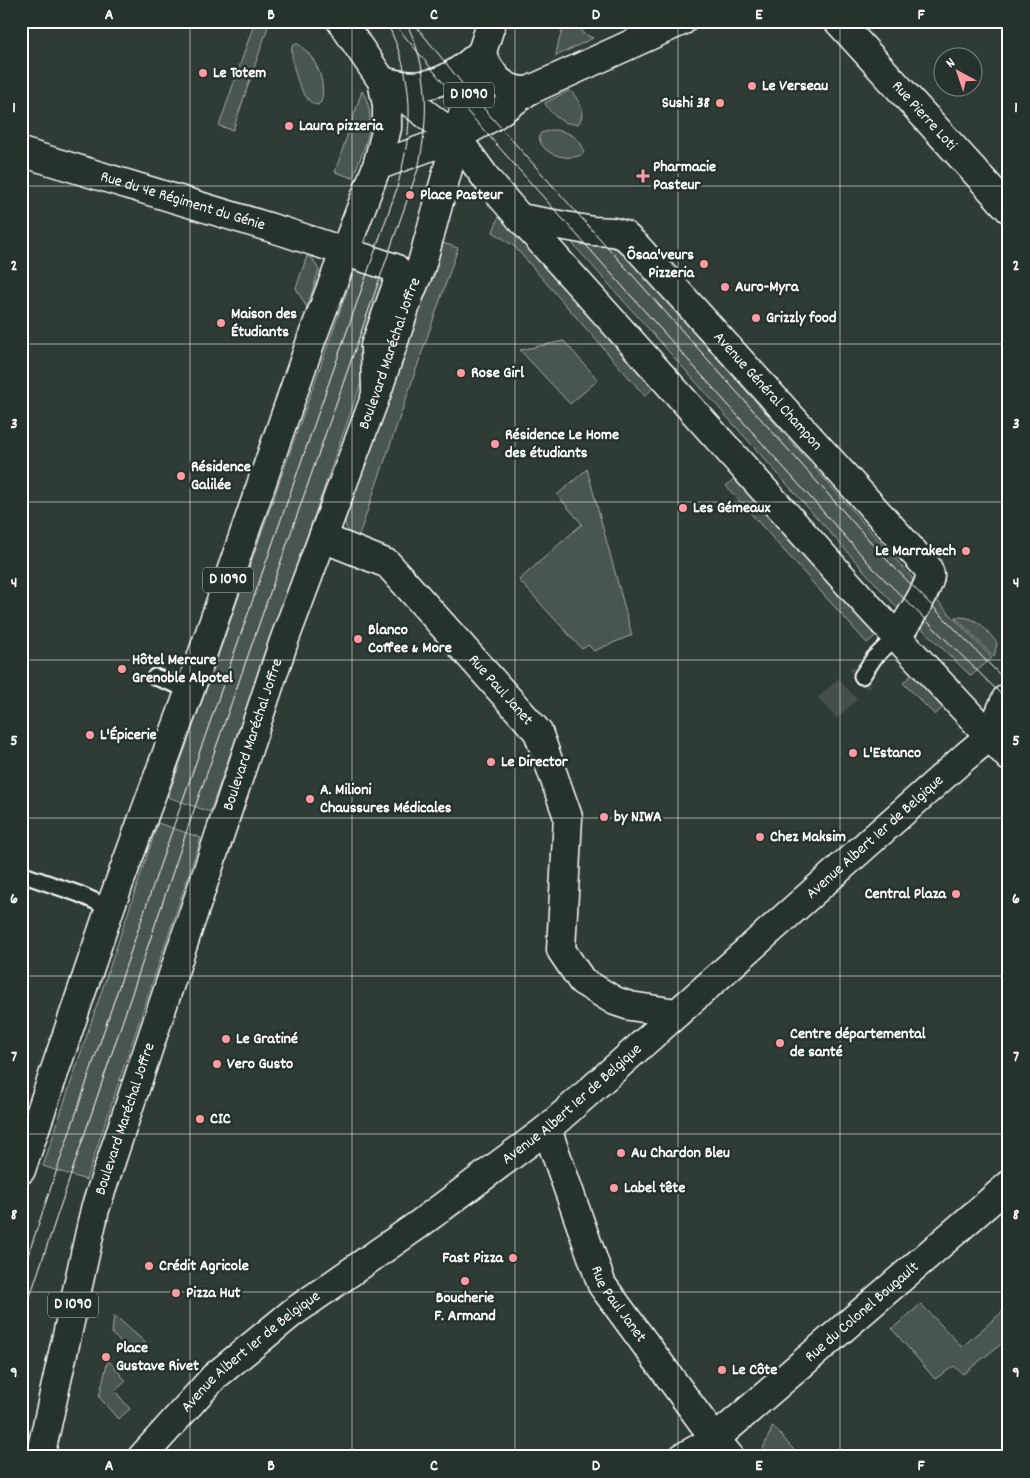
<svg xmlns="http://www.w3.org/2000/svg" width="1030" height="1478" font-family="Dekko,sans-serif">
<rect width="100%" height="100%" fill="#2f3b35"/>
<filter id="ink" filterUnits="userSpaceOnUse"><feTurbulence type="fractalNoise" baseFrequency=".02" numOctaves="2"/><feDisplacementMap in="SourceGraphic" scale="10" xChannelSelector="R" yChannelSelector="G"/><feConvolveMatrix kernelMatrix="1 2 1 2 8 2 1 2 1" color-interpolation-filters="sRGB"/></filter>
<g filter="url(#ink)">
<path fill="#4a544f" stroke="#a4aaa7" d="M255,21H270L233,130L219,126Z
M569,21H581L582,33L593,38L556,56C558,43 560,31 569,21Z
M295,44H298C315,55 327,82 321,102L318,105C301,104 290,61 292,47Z
M570,90C579,100 587,112 578,124C563,125 551,115 545,103Z
M362,91C380,121 363,148 353,178L335,172Z
M551,130C565,130 580,136 584,151L583,154C569,162 541,155 539,137L541,133Z
M502,208L658,383L645,396L514,246L493,232Z
M564,234L615,243L914,580L900,611Z
M443,243L458,248L357,541C344,531 344,522 346,507Z
M307,256L313,259L319,270L307,308L296,288Z
M357,269L388,279L366,349L361,383L210,812L168,797L353,274Z
M564,341L598,380L570,404L520,350Z
M587,469L632,635L594,651L588,645L582,649L519,580L582,524L557,495Z
M739,474L879,633L867,643L726,486Z
M930,593L992,658L971,676L916,623Z
M955,617C977,616 984,627 997,643L994,657Z
M917,670L948,702L935,715L903,683Z
M158,823L201,838L86,1180L43,1166Z
M921,1304L962,1347L1009,1306V1338L963,1374L954,1366L935,1379L892,1329Z
M114,1315L147,1344L134,1355L112,1334Z
M108,1360L126,1381L115,1391L130,1409L118,1419L99,1397Z
M773,1426L800,1457H764L761,1453Z"/>
<g fill="none" stroke-linecap="round" stroke-linejoin="round">
<path stroke="#444f49" stroke-width="28" stroke-dasharray="28 14" stroke-linecap="butt" d="M827,708L862,676"/>
<g stroke="#fff" stroke-width="19">
<path id="service" d="M862,676L874,658L897,636
M155,677L190,690
M21,874L79,894L110,908"/>
</g>
<g stroke="#fff" stroke-width="31">
<g id="minor">
<path id="s1" d="M838,21L1009,209"/>
<path id="s2" d="M21,152L285,232L395,268L399,273V279L375,346L376,391"/>
<path id="s3" d="M520,218L593,231L613,232L624,235L637,247L927,567C928,569 930,573 930,575C930,587 905,626 897,636"/>
<path id="s4" d="M323,538L388,564L538,732L568,817L561,950L582,981L615,1001L630,1006L677,1013"/>
<path id="s5" d="M547,1129L602,1285L715,1439L730,1457"/>
<path id="s6" d="M683,1457L715,1439L1009,1185"/>
</g>
</g>
<g stroke="#fff" stroke-width="31">
<g id="secondary">
<path d="M481,53C491,74 502,92 528,91"/>
<path d="M382,81L456,137L489,182L520,218L870,608L1009,757"/>
<path d="M377,166L456,137L492,117L528,91L682,21"/>
<path d="M990,736L1006,699L1009,697"/>
<path id="s7" d="M142,1457L214,1377L292,1313L418,1225L547,1129L966,756L990,736L1009,728"/>
</g>
</g>
<g stroke="#fff" stroke-width="31">
<g id="primary">
<path d="M382,81C426,93 449,82 481,53"/>
<path d="M21,1170L110,908L190,690L312,338L377,166L387,128V105L382,81L341,21"/>
<path id="s8" d="M40,1457L95,1209L284,641L376,395L409,296L421,267L469,92L492,21"/>
</g>
</g>
<use href="#service" stroke="#26332d" stroke-width="15"/>
<use href="#minor" stroke="#26332d" stroke-width="28"/>
<use href="#secondary" stroke="#26332d" stroke-width="28"/>
<use href="#primary" stroke="#26332d" stroke-width="28"/>
<path stroke="#fff" stroke-width="1" d="M392,21L465,109L874,569L1009,702
M412,21L469,92L885,558L1009,684
M21,1276L160,865L396,191C414,129 416,80 386,21
M21,1323L186,833L418,169C429,120 430,66 405,21"/>
</g>
</g>
<path fill="none" stroke="#fff" stroke-width="1" stroke-opacity="0.55" d="M190,21V1457M352,21V1457M515,21V1457M678,21V1457M840,21V1457M21,186H1009M21,344H1009M21,502H1009M21,660H1009M21,818H1009M21,976H1009M21,1134H1009M21,1292H1009"/>
<g fill="#ff9aa2" stroke="#26332d" stroke-width="2">
<circle cx="203" cy="73" r="5"/>
<circle cx="752" cy="86" r="5"/>
<circle cx="720" cy="103" r="5"/>
<circle cx="289" cy="126" r="5"/>
<path d="M640.5 168.5h5v5h5v5h-5v5h-5v-5h-5v-5h5z"/>
<circle cx="410" cy="195" r="5"/>
<circle cx="704" cy="264" r="5"/>
<circle cx="725" cy="287" r="5"/>
<circle cx="756" cy="318" r="5"/>
<circle cx="221" cy="323" r="5"/>
<circle cx="461" cy="373" r="5"/>
<circle cx="495" cy="444" r="5"/>
<circle cx="181" cy="476" r="5"/>
<circle cx="683" cy="508" r="5"/>
<circle cx="966" cy="551" r="5"/>
<circle cx="358" cy="639" r="5"/>
<circle cx="122" cy="669" r="5"/>
<circle cx="90" cy="735" r="5"/>
<circle cx="853" cy="753" r="5"/>
<circle cx="491" cy="762" r="5"/>
<circle cx="310" cy="799" r="5"/>
<circle cx="604" cy="817" r="5"/>
<circle cx="760" cy="837" r="5"/>
<circle cx="956" cy="894" r="5"/>
<circle cx="226" cy="1039" r="5"/>
<circle cx="780" cy="1043" r="5"/>
<circle cx="217" cy="1064" r="5"/>
<circle cx="200" cy="1119" r="5"/>
<circle cx="621" cy="1153" r="5"/>
<circle cx="614" cy="1188" r="5"/>
<circle cx="513" cy="1258" r="5"/>
<circle cx="149" cy="1266" r="5"/>
<circle cx="465" cy="1281" r="5"/>
<circle cx="176" cy="1293" r="5"/>
<circle cx="106" cy="1357" r="5"/>
<circle cx="722" cy="1370" r="5"/>
</g>
<g text-anchor="middle" dominant-baseline="central" stroke-width="5" stroke-linejoin="round" paint-order="stroke">
<g fill="#26332d" stroke="#bec2c0" stroke-width="1">
<rect x="444" y="82.5" width="50" height="25" rx="4"/>
<rect x="203" y="567.5" width="50" height="25" rx="4"/>
<rect x="48" y="1292.5" width="50" height="25" rx="4"/>
</g>
<g font-size="15" font-weight="bold" fill="#fff">
<text x="469" y="95">D 1090</text>
<text x="228" y="580">D 1090</text>
<text x="73" y="1305">D 1090</text>
</g>
<g font-size="16" font-weight="bold" fill="#fff" stroke="#26332d" text-anchor="start">
<text x="213" y="73">Le Totem</text>
<text x="762" y="86">Le Verseau</text>
<text x="710" y="103" text-anchor="end">Sushi 38</text>
<text x="299" y="126">Laura pizzeria</text>
<text x="653" y="167">Pharmacie<tspan x="653" dy="18">Pasteur</tspan></text>
<text x="420" y="195">Place Pasteur</text>
<text x="694" y="255" text-anchor="end">Ôsaa'veurs<tspan x="694" dy="18">Pizzeria</tspan></text>
<text x="735" y="287">Auro-Myra</text>
<text x="231" y="314">Maison des<tspan x="231" dy="18">Étudiants</tspan></text>
<text x="766" y="318">Grizzly food</text>
<text x="471" y="373">Rose Girl</text>
<text x="505" y="435">Résidence Le Home<tspan x="505" dy="18">des étudiants</tspan></text>
<text x="191" y="467">Résidence<tspan x="191" dy="18">Galilée</tspan></text>
<text x="693" y="508">Les Gémeaux</text>
<text x="956" y="551" text-anchor="end">Le Marrakech</text>
<text x="368" y="630">Blanco<tspan x="368" dy="18">Coffee &amp; More</tspan></text>
<text x="132" y="660">Hôtel Mercure<tspan x="132" dy="18">Grenoble Alpotel</tspan></text>
<text x="100" y="735">L'Épicerie</text>
<text x="863" y="753">L'Estanco</text>
<text x="501" y="762">Le Director</text>
<text x="320" y="790">A. Milioni<tspan x="320" dy="18">Chaussures Médicales</tspan></text>
<text x="614" y="817">by NIWA</text>
<text x="770" y="837">Chez Maksim</text>
<text x="946" y="894" text-anchor="end">Central Plaza</text>
<text x="790" y="1034">Centre départemental<tspan x="790" dy="18">de santé</tspan></text>
<text x="236" y="1039">Le Gratiné</text>
<text x="227" y="1064">Vero Gusto</text>
<text x="210" y="1119">CIC</text>
<text x="631" y="1153">Au Chardon Bleu</text>
<text x="624" y="1188">Label tête</text>
<text x="503" y="1258" text-anchor="end">Fast Pizza</text>
<text x="159" y="1266">Crédit Agricole</text>
<text x="186" y="1293">Pizza Hut</text>
<text x="465" y="1298" text-anchor="middle">Boucherie<tspan x="465" dy="18">F. Armand</tspan></text>
<text x="116" y="1348">Place<tspan x="116" dy="18">Gustave Rivet</tspan></text>
<text x="732" y="1370">Le Côte</text>
</g>
<g font-size="16" fill="#fff" stroke="#26332d">
<text stroke="none"><textPath href="#s1" startOffset="128">Rue Pierre Loti</textPath></text>
<text stroke="none"><textPath href="#s2" startOffset="169">Rue du 4e Régiment du Génie</textPath></text>
<text stroke="none"><textPath href="#s8" startOffset="1159">Boulevard Maréchal Joffre</textPath></text>
<text stroke="none"><textPath href="#s3" startOffset="318">Avenue Général Champon</textPath></text>
<text stroke="none"><textPath href="#s4" startOffset="239">Rue Paul Janet</textPath></text>
<text stroke="none"><textPath href="#s8" startOffset="754">Boulevard Maréchal Joffre</textPath></text>
<text stroke="none"><textPath href="#s7" startOffset="962">Avenue Albert 1er de Belgique</textPath></text>
<text stroke="none"><textPath href="#s7" startOffset="558">Avenue Albert 1er de Belgique</textPath></text>
<text stroke="none"><textPath href="#s8" startOffset="349">Boulevard Maréchal Joffre</textPath></text>
<text stroke="none"><textPath href="#s5" startOffset="190">Rue Paul Janet</textPath></text>
<text stroke="none"><textPath href="#s6" startOffset="231">Rue du Colonel Bougault</textPath></text>
<text stroke="none"><textPath href="#s7" startOffset="152">Avenue Albert 1er de Belgique</textPath></text>
</g>
</g>
<rect width="1030" height="1478" fill="none" stroke="#26332d" stroke-width="55"/>
<g transform="translate(958 72) rotate(320)"><circle r="24" fill="#26332d" stroke="#7d8581"/>
<path d="M0-4L9 19L0 12L-9 19Z" fill="#ff9aa2"/>
<text y="-8" font-size="14" font-weight="bold" text-anchor="middle" fill="#ffffff">N</text>
</g>
<rect x="28" y="28" width="974" height="1422" fill="none" stroke="#fff" stroke-width="2"/>
<g font-size="16" text-anchor="middle" font-weight="bold" fill="#fff">
<text x="109" y="19">A</text>
<text x="271" y="19">B</text>
<text x="434" y="19">C</text>
<text x="596" y="19">D</text>
<text x="759" y="19">E</text>
<text x="921" y="19">F</text>
<text x="14" y="112">1</text>
<text x="1016" y="112">1</text>
<text x="14" y="270">2</text>
<text x="1016" y="270">2</text>
<text x="14" y="428">3</text>
<text x="1016" y="428">3</text>
<text x="14" y="587">4</text>
<text x="1016" y="587">4</text>
<text x="14" y="745">5</text>
<text x="1016" y="745">5</text>
<text x="14" y="903">6</text>
<text x="1016" y="903">6</text>
<text x="14" y="1061">7</text>
<text x="1016" y="1061">7</text>
<text x="14" y="1219">8</text>
<text x="1016" y="1219">8</text>
<text x="14" y="1377">9</text>
<text x="1016" y="1377">9</text>
<text x="109" y="1470">A</text>
<text x="271" y="1470">B</text>
<text x="434" y="1470">C</text>
<text x="596" y="1470">D</text>
<text x="759" y="1470">E</text>
<text x="921" y="1470">F</text>
</g>
</svg>
